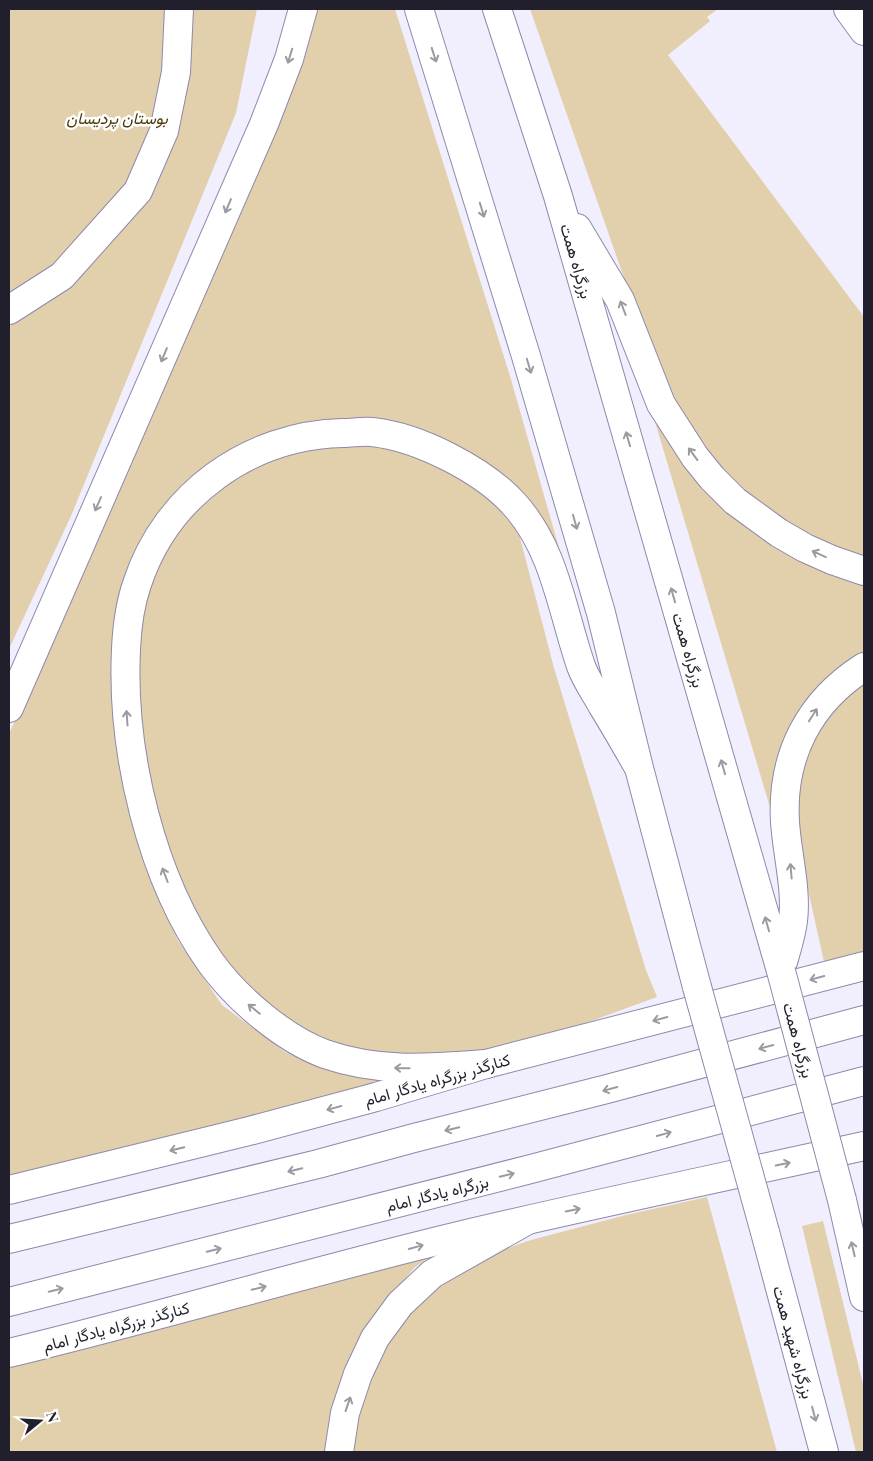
<svg xmlns="http://www.w3.org/2000/svg" width="873" height="1461" font-family="'Playfair Display',Vazirmatn,serif">
<rect width="100%" height="100%" fill="#f1effe"/>
<path fill="#e2cfab" d="M9,9H257L236,113L71,516L9,649Z
M313,9H395L510,376L573,597L561,569L427,438L223,456L186,483L160,514L121,604L157,889L177,939L222,1005L285,1052L322,1068L364,1079H403L325,1097L9,1177V734L111,502Z
M530,9H718L707,17L710,21L668,55L864,317V560L781,523L726,477L687,424L651,355Z
M650,405L668,436L864,581V654C837,667 818,685 802,710L772,814Z
M377,444L411,454L457,475L504,510L518,530L554,668L646,970L657,997L542,1039L456,1057L422,1061L339,1046L311,1033L280,1016L223,960L197,917L175,868L154,806L139,714L140,626L148,587L165,544L207,491L275,452Z
M864,678V955L825,966L802,863L799,842L797,790L815,727Z
M707,1197L777,1452H346L352,1424L394,1324L434,1285L485,1256L531,1240L626,1215Z
M823,1221L864,1388V1452H856L802,1226Z
M446,1247L415,1267L382,1306L328,1452H9V1365Z"/>
<g fill="none" stroke-linecap="round" stroke-linejoin="round">
<g stroke="#8e89aa" stroke-width="30">
<path id="minor" d="M848,9L864,31
M9,310L62,276L138,191L164,131L176,72L179,9"/>
</g>
<g stroke="#8e89aa" stroke-width="30">
<path id="major" d="M9,1190L249,1131L376,1097L486,1064L864,966
M9,1353C159,1317 308,1272 458,1236C593,1204 729,1176 864,1146"/>
</g>
<g stroke="#8e89aa" stroke-width="30">
<path id="highway" d="M419,9L526,356L601,613L639,768L697,987
M497,9L558,196L781,971
M577,228L620,300L661,404L695,457L712,478L735,501L779,533L805,548L832,560L864,571
M9,708L264,124L289,59L303,9
M781,969C785,954 791,937 793,921C797,889 787,854 785,822C781,756 809,702 864,667
M486,1064C429,1068 380,1073 325,1054C284,1039 237,999 211,963C151,879 121,752 126,649C127,627 130,604 137,584C166,495 249,435 343,433C352,433 363,431 372,432C419,437 483,470 514,504C555,549 562,611 581,666C586,680 595,692 602,705C615,726 627,747 639,768
M842,1200L864,1297
M765,1232L824,1452
M9,1239L318,1164L414,1138L607,1089L864,1020
M9,1302L527,1170L864,1081
M339,1452L345,1413L358,1374L375,1338L400,1304L432,1274L526,1221"/>
</g>
<use href="#minor" stroke="#fff" stroke-width="28"/>
<use href="#major" stroke="#fff" stroke-width="28"/>
<use href="#highway" stroke="#fff" stroke-width="28"/>
<g stroke="#8e89aa" stroke-width="30" stroke-linecap="butt">
<path id="highway-bridge" d="M781,971L842,1200
M697,987L765,1232"/>
</g>
<use href="#highway-bridge" stroke="#fff" stroke-width="28"/>
</g>
<defs><path id="oneway-shaft" d="M-6 0H5M1.5-3L5.5 0L1.5 3" fill="none" stroke-width="1.6" stroke-linecap="round" stroke-linejoin="round" transform="scale(1.25)"/></defs>
<g stroke="#9b9aa0">
<use href="#oneway-shaft" transform="translate(434 55) rotate(72)"/>
<use href="#oneway-shaft" transform="translate(290 56) rotate(107)"/>
<use href="#oneway-shaft" transform="translate(228 206) rotate(113)"/>
<use href="#oneway-shaft" transform="translate(482 210) rotate(73)"/>
<use href="#oneway-shaft" transform="translate(623 308) rotate(-111)"/>
<use href="#oneway-shaft" transform="translate(164 355) rotate(113)"/>
<use href="#oneway-shaft" transform="translate(529 366) rotate(73)"/>
<use href="#oneway-shaft" transform="translate(628 439) rotate(-106)"/>
<use href="#oneway-shaft" transform="translate(693 454) rotate(-126)"/>
<use href="#oneway-shaft" transform="translate(98 504) rotate(114)"/>
<use href="#oneway-shaft" transform="translate(575 522) rotate(74)"/>
<use href="#oneway-shaft" transform="translate(819 554) rotate(-156)"/>
<use href="#oneway-shaft" transform="translate(673 595) rotate(-106)"/>
<use href="#oneway-shaft" transform="translate(813 715) rotate(-57)"/>
<use href="#oneway-shaft" transform="translate(127 718) rotate(-94)"/>
<use href="#oneway-shaft" transform="translate(723 767) rotate(-106)"/>
<use href="#oneway-shaft" transform="translate(791 871) rotate(-95)"/>
<use href="#oneway-shaft" transform="translate(165 875) rotate(-111)"/>
<use href="#oneway-shaft" transform="translate(767 924) rotate(-106)"/>
<use href="#oneway-shaft" transform="translate(817 978) rotate(165)"/>
<use href="#oneway-shaft" transform="translate(254 1009) rotate(-141)"/>
<use href="#oneway-shaft" transform="translate(660 1019) rotate(165)"/>
<use href="#oneway-shaft" transform="translate(766 1047) rotate(165)"/>
<use href="#oneway-shaft" transform="translate(402 1068) rotate(-179)"/>
<use href="#oneway-shaft" transform="translate(610 1089) rotate(165)"/>
<use href="#oneway-shaft" transform="translate(334 1108) rotate(165)"/>
<use href="#oneway-shaft" transform="translate(452 1129) rotate(166)"/>
<use href="#oneway-shaft" transform="translate(664 1134) rotate(-15)"/>
<use href="#oneway-shaft" transform="translate(177 1149) rotate(166)"/>
<use href="#oneway-shaft" transform="translate(783 1164) rotate(-12)"/>
<use href="#oneway-shaft" transform="translate(295 1170) rotate(166)"/>
<use href="#oneway-shaft" transform="translate(507 1175) rotate(-14)"/>
<use href="#oneway-shaft" transform="translate(573 1210) rotate(-12)"/>
<use href="#oneway-shaft" transform="translate(416 1247) rotate(-15)"/>
<use href="#oneway-shaft" transform="translate(853 1249) rotate(-103)"/>
<use href="#oneway-shaft" transform="translate(214 1250) rotate(-14)"/>
<use href="#oneway-shaft" transform="translate(259 1288) rotate(-14)"/>
<use href="#oneway-shaft" transform="translate(56 1290) rotate(-14)"/>
<use href="#oneway-shaft" transform="translate(348 1404) rotate(-71)"/>
<use href="#oneway-shaft" transform="translate(814 1414) rotate(75)"/>
</g>
<g text-anchor="middle" dominant-baseline="central" stroke-width="5" stroke-linejoin="round" paint-order="stroke">
<g font-size="16" font-style="italic" fill="#4d390a" stroke="#fefefe">
<text x="117" y="117">بوستان پردیسان</text>
</g>
<g font-size="16" fill="#211f2c" stroke="#fefefe">
<text transform="translate(577 261) rotate(74)">بزرگراه همت</text>
<text transform="translate(689 650) rotate(74)">بزرگراه همت</text>
<text transform="translate(799 1040) rotate(75)">بزرگراه همت</text>
<text transform="translate(437 1079) rotate(-16)">کنارگذر بزرگراه یادگار امام</text>
<text transform="translate(437 1193) rotate(-14)">بزرگراه یادگار امام</text>
<text transform="translate(116 1326) rotate(-15)">کنارگذر بزرگراه یادگار امام</text>
<text transform="translate(794 1342) rotate(75)">بزرگراه شهید همت</text>
</g>
</g>
<rect width="873" height="1461" fill="none" stroke="#211f2c" stroke-width="20"/>
<g transform="translate(40 1421) rotate(72)" stroke="#fefefe" stroke-width="4" paint-order="stroke">
<path d="M0-4L9 19L0 12L-9 19Z" fill="#211f2c"/>
<text y="-8" font-size="14" font-weight="bold" text-anchor="middle" fill="#211f2c">N</text>
</g>
</svg>
